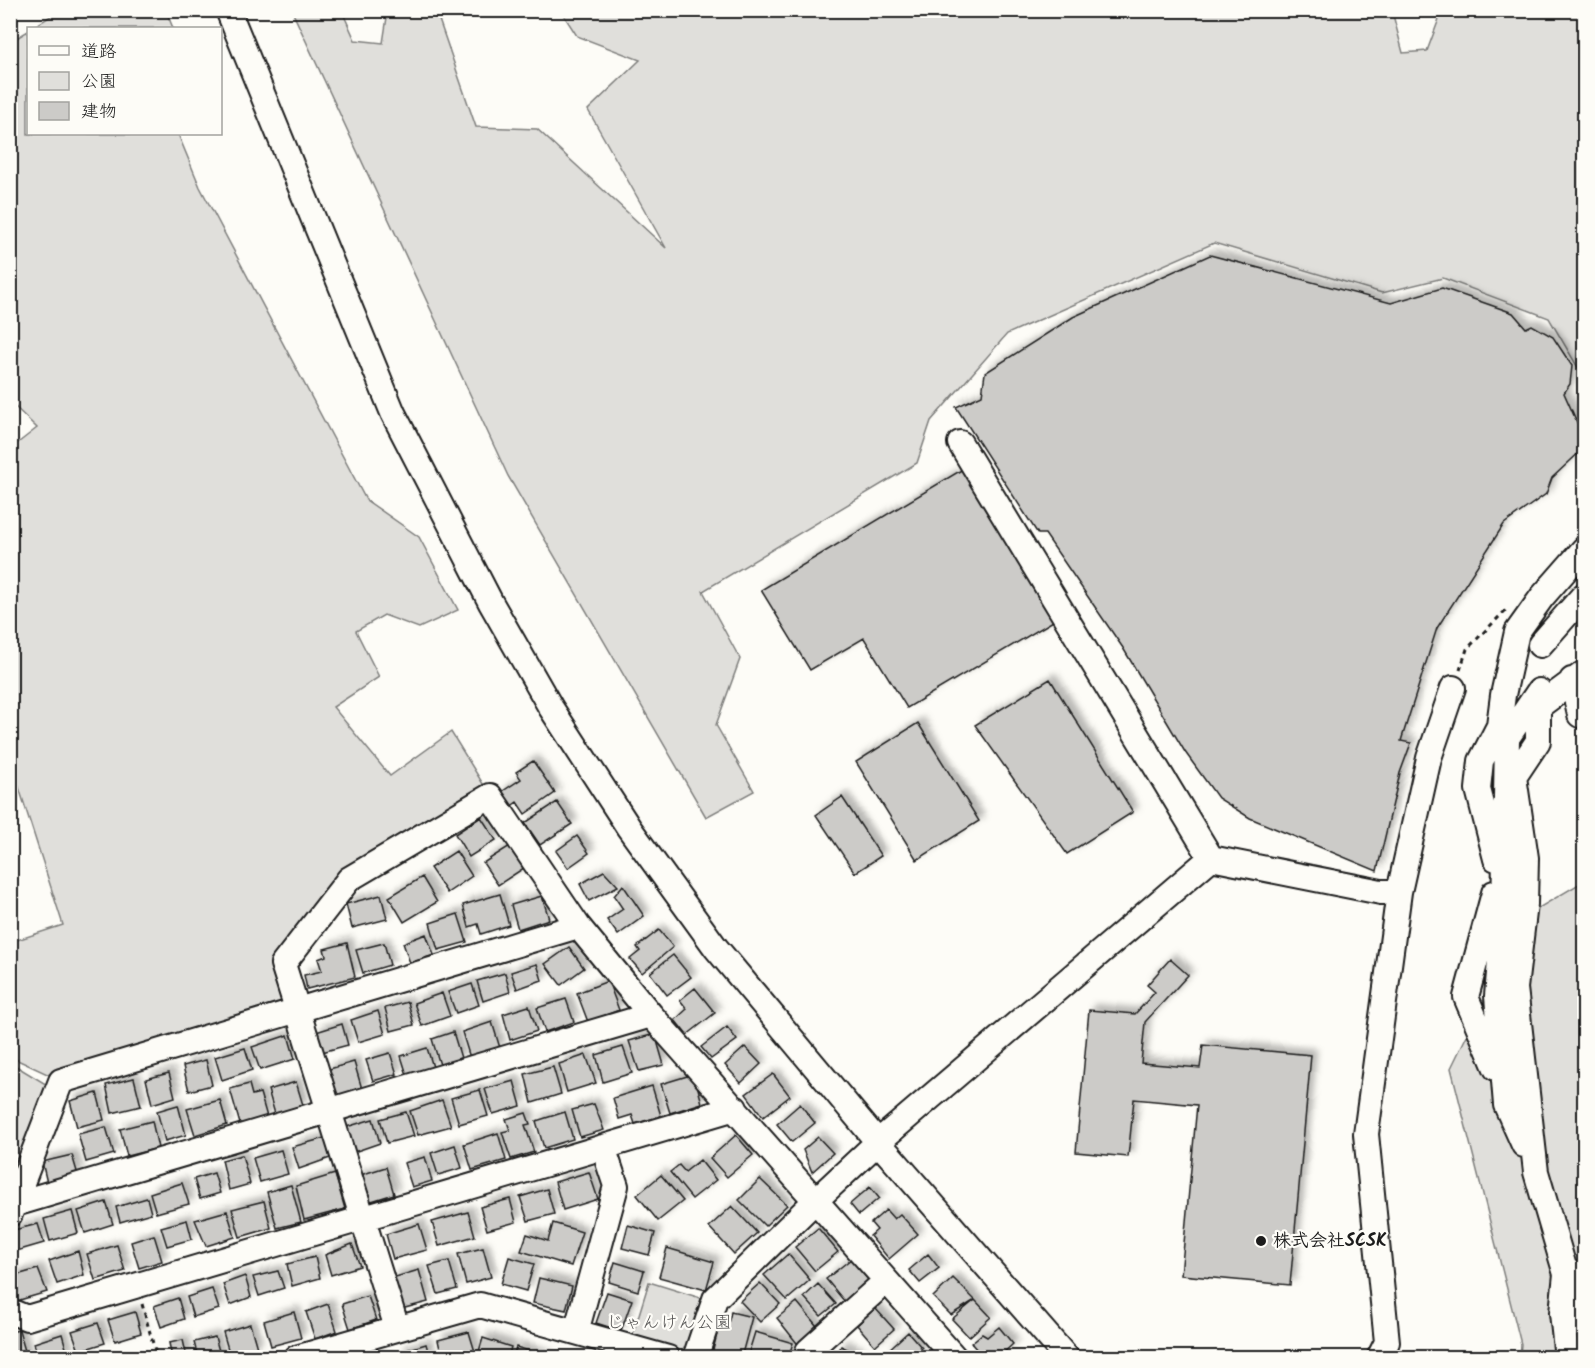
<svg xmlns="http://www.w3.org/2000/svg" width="1595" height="1368" font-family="Kalam,'Klee One',sans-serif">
<defs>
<filter id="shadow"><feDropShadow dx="5.5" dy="-5.5" stdDeviation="3" flood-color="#0004"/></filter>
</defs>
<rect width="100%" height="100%" fill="#fdfcf7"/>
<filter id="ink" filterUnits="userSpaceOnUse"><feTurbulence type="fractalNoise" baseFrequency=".0167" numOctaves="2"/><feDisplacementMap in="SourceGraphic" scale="12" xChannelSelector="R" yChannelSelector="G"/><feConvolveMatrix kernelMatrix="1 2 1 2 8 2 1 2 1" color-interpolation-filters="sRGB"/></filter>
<g filter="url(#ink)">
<path fill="#e0dfdb" stroke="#7e7e7c" stroke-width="1.5" d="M60,10L166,11L173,28H32Z
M292,11H342L355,40L383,43L388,11H436L476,127L537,129L666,248L588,110L640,60L577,36L561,11H1392L1403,53L1427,51L1442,11H1584V378L1549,318L1443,278L1382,293L1214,243L1007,334L931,421L917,463L703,591L740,659L716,725L754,791L706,817L508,476Z
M28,31V134H178L200,187L366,500L419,537L458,610L419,628L384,615L356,631L379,677L333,707L390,776L451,732L488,792L346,876L280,963L294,1008L60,1080L11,1057V942L63,925L14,772L10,770L11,445L14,446L37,428L10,402V42Z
M1584,881V1357H1520L1521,1344L1451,1068L1525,916Z
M11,1063L49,1086L11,1183Z
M649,1282L707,1300L694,1357H668L629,1347Z"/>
<path fill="#cccbc8" stroke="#1c1c1c" stroke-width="1.5" filter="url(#shadow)" d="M1210,255L1391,303L1442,288L1513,313L1526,328L1532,325L1553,337L1572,366L1570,384L1564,393L1584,438V448L1552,478L1546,494L1504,524L1437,628L1401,741L1411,743L1400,773L1377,871L1250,818L1218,798L1185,752L1123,648L1045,534H1038L956,407L982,395L985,373L1073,317Z
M963,469L1055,620L907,708L864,638L810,670L761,590Z
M1050,679L1133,812L1067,854L975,725Z
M918,723L979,821L917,860L856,762Z
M533,761L555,793L525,814L517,802L510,807L500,793L521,779L516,772Z
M842,797L881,856L855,873L816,815Z
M557,802L572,824L540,845L525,823Z
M481,817L496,840L469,857L455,834Z
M577,836L589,853L568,868L556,851Z
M510,846L524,868L498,885L483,863Z
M456,851L472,876L447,893L430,868Z
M604,871L618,886L589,901L580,884Z
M422,877L437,902L404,922L389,897Z
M623,885L644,916L618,935L607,920L623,909L614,896Z
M500,894L509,925L481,934L478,924L469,927L463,905Z
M381,895L387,919L352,928L346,904Z
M542,896L549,919L518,929L511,905Z
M458,914L467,942L438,950L430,923Z
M659,930L673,947L642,973L630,959L640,951L637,947Z
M426,934L434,955L410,963L403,943Z
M347,943L355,977L307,989L304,975L322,971L318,959L326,956L324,949Z
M384,943L390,965L363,973L356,950Z
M569,947L584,968L561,985L545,964Z
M673,955L691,977L667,995L650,973Z
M1170,959L1188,975L1145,1022L1141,1063L1200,1068L1203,1045L1311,1055L1290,1285L1181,1275L1197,1105L1134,1099L1128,1157L1076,1152L1089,1010L1135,1014L1155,992L1147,985Z
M537,964L542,980L517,989L511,972Z
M505,973L510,992L483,1001L477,981Z
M608,981L619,1010L588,1022L577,993Z
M472,984L479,1005L456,1013L448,992Z
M695,988L715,1013L687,1035L675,1020L687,1009L680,1000Z
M442,993L450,1016L422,1026L414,1003Z
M566,999L574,1022L545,1032L537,1008Z
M408,1002L414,1025L391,1031L385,1008Z
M529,1006L537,1031L510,1040L503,1014Z
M378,1011L385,1034L358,1042L351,1020Z
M492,1022L500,1048L470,1058L462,1032Z
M342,1024L348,1045L322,1052L316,1032Z
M727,1027L737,1040L711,1059L701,1047Z
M453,1032L461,1058L440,1065L432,1039Z
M655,1034L664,1065L639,1071L629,1041Z
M288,1035L295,1059L260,1070L252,1047Z
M623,1047L632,1073L603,1082L596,1055Z
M745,1047L761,1064L741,1083L725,1065Z
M245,1048L252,1070L222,1080L215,1057Z
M427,1048L433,1067L407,1075L401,1056Z
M390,1053L397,1074L373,1081L366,1060Z
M586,1055L596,1083L567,1092L559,1064Z
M206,1060L212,1085L189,1091L183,1066Z
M354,1062L362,1089L335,1097L326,1070Z
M553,1067L561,1094L532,1103L525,1074Z
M169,1073L175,1097L152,1104L146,1079Z
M694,1074L702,1103L670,1113L661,1084Z
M773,1074L790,1096L763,1117L746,1094Z
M134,1078L141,1106L112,1113L106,1085Z
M514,1081L521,1106L493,1114L485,1089Z
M296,1082L303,1105L275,1114L268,1090Z
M249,1084L252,1095L260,1093L267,1117L240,1124L230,1089Z
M652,1086L661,1116L635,1124L632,1115L619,1119L613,1098Z
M480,1090L488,1116L459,1124L451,1098Z
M97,1093L104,1120L77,1127L70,1101Z
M220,1100L227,1125L195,1135L187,1109Z
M442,1100L451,1126L418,1135L410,1111Z
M594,1104L604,1130L580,1137L572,1110Z
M800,1104L815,1123L792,1142L777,1124Z
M178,1105L186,1135L165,1141L157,1111Z
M406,1112L414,1136L387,1143L380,1119Z
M565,1112L573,1139L544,1148L536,1121Z
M526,1113L530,1124L525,1125L534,1152L511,1159L502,1132L510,1130L506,1119Z
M373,1119L380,1143L351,1153L343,1128Z
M152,1121L158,1148L127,1156L120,1129Z
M106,1127L114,1154L86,1162L78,1134Z
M498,1133L506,1160L472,1170L464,1144Z
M736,1135L753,1155L727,1177L710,1158Z
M818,1137L833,1153L812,1172L803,1150Z
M325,1138L330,1158L299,1169L292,1147Z
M455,1145L462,1168L438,1175L431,1153Z
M281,1150L288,1174L260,1182L253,1158Z
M72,1155L78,1175L47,1183L42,1162Z
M242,1155L250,1184L229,1190L222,1160Z
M425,1157L432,1181L412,1187L404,1163Z
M700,1160L716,1180L692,1199L670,1172L679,1165L685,1172Z
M386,1167L394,1194L365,1203L357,1176Z
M589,1172L598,1199L563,1210L555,1182Z
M214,1173L220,1193L200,1199L194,1179Z
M335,1174L345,1209L304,1220L296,1186Z
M661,1175L683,1201L658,1221L637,1195Z
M760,1179L787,1205L765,1226L739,1200Z
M182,1183L189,1204L156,1213L150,1193Z
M291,1185L301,1222L277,1228L267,1192Z
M870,1187L879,1198L859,1215L850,1204Z
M547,1189L554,1214L528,1221L520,1197Z
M147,1198L151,1213L120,1222L116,1207Z
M510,1199L516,1222L487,1230L480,1207Z
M264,1201L271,1228L240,1237L232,1209Z
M106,1202L113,1224L85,1233L78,1211Z
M732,1206L757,1233L734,1254L709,1227Z
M886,1210L894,1219L900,1214L918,1234L889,1259L870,1236L877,1230L871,1223Z
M72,1211L78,1233L50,1241L44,1219Z
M227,1211L235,1237L206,1246L195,1220Z
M468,1212L475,1236L439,1246L432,1222Z
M187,1220L192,1239L167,1246L161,1227Z
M553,1223L582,1232L571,1266L521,1251L527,1234L548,1241Z
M38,1224L44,1243L13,1252L10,1231Z
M419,1224L427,1250L393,1259L386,1234Z
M628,1225L655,1233L649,1255L622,1248Z
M818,1228L838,1252L815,1271L795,1247Z
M154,1235L162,1261L139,1268L131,1242Z
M352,1244L360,1266L331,1275L325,1255Z
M117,1245L125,1271L95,1280L87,1254Z
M483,1248L491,1277L466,1284L458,1254Z
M667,1248L714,1262L706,1290L659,1277Z
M78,1251L84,1275L57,1284L49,1261Z
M788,1254L810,1280L787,1300L764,1275Z
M928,1254L939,1268L920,1283L909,1270Z
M315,1257L320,1278L292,1286L287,1264Z
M509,1257L534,1264L526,1291L501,1284Z
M851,1259L870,1282L845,1302L826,1279Z
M449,1261L457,1289L438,1294L429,1266Z
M615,1262L644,1271L638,1291L609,1282Z
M38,1269L47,1292L13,1302L10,1277Z
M419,1270L428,1302L401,1309L392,1278Z
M278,1271L284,1288L259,1296L253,1277Z
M245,1276L251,1297L230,1305L223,1284Z
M539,1278L572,1286L566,1310L533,1303Z
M953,1278L975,1300L951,1315L933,1297Z
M760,1283L780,1304L760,1322L740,1301Z
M818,1284L836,1304L821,1316L804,1297Z
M212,1289L219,1309L193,1317L187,1297Z
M607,1292L632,1300L621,1331L596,1323Z
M368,1296L376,1320L350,1329L342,1304Z
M178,1298L184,1319L161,1327L154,1306Z
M975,1300L991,1317L969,1337L952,1319Z
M797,1302L821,1331L800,1347L777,1318Z
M328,1304L337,1331L315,1339L306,1312Z
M875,1308L894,1329L875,1346L857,1325Z
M135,1312L141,1333L115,1341L108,1320Z
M294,1312L301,1338L271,1346L264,1321Z
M731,1312L752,1317L741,1358H711L720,1322L728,1324Z
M98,1323L105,1343L79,1351L72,1331Z
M250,1324L257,1348L230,1356L223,1332Z
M999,1327L1013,1344L998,1358H984L971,1343L982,1334L987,1337Z
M19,1330L27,1358H10L13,1356L10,1332Z
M469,1332L476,1355L442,1358L438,1340Z
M755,1332L793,1343L788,1358H747Z
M908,1332L922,1348L912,1358H893L887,1351Z
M62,1334L68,1355L38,1358L34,1343Z
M215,1337L221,1358H198L194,1342Z
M483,1338L511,1347L508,1358H477Z
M183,1340L187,1358H172L169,1343Z
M426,1344L430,1358H401L400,1352Z
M841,1346L862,1356L861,1358H836Z
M516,1347L546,1356L545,1358H513Z"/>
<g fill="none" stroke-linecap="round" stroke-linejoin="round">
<g stroke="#1c1c1c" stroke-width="28">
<path id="minor" d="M228,10L393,413L491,603L551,708L629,828L716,948L878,1142L1067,1358
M960,443L1211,858
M1540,645L1583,596
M1572,680L1580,715
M1496,859L1478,789L1481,761L1499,726L1503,695L1517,632L1542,597L1584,549
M1494,893L1466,997L1496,1068
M1524,1145L1506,1105L1497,996L1504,915L1507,738L1539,691
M15,1204L651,1015
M10,1214L61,1081L578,926
M1572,1273L1584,1326
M10,1311L27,1318L735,1108
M397,1328L283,964L349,879L490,796L578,926L651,1015L955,1358
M576,1332L616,1186L603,1147
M296,1358L480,1305L668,1358
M695,1358L715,1299L816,1200L878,1142L1211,858L1381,892H1399
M806,1358L808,1351L886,1281
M1379,1358L1387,1342L1366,1134L1399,892L1429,758L1453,688
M1567,1358L1562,1313L1566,1274L1536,1172L1515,988L1525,904L1526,858L1514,777L1538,741V707L1584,673"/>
</g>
<path stroke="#1c1c1c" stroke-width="3" stroke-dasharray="4.5 4.5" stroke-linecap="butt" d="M1460,670L1467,649L1506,610
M142,1304L157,1358"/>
<use href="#minor" stroke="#fdfcf7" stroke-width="24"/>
</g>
</g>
<circle fill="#1c1c1c" stroke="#fdfcf7" stroke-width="2" cx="1261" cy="1241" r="6"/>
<g text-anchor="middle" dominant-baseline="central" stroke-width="4.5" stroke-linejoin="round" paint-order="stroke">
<g font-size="18" font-weight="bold" fill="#1c1c1c" stroke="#fdfcf7" text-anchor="start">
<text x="1273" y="1241">株式会社SCSK</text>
</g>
<g font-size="18" fill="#575655" stroke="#fdfcf7">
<text x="669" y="1323">じゃんけん公園</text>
</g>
</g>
<rect width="1595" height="1368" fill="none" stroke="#fdfcf7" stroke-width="36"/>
<rect x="18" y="18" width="1559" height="1332" fill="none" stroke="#1c1c1c" stroke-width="2" filter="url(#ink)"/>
<rect x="27" y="27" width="195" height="108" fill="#fdfcf7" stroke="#a3a29f" stroke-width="1.5"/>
<rect x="39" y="46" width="30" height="9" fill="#fdfcf7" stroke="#a3a29f" stroke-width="1.5"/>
<text x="81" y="57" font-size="18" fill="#1c1c1c">道路</text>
<rect x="39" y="72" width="30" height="18" fill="#e0dfdb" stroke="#a3a29f" stroke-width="1.5"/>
<text x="81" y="87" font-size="18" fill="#1c1c1c">公園</text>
<rect x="39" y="102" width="30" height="18" fill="#cccbc8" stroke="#a3a29f" stroke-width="1.5"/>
<text x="81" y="117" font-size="18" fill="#1c1c1c">建物</text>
</svg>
